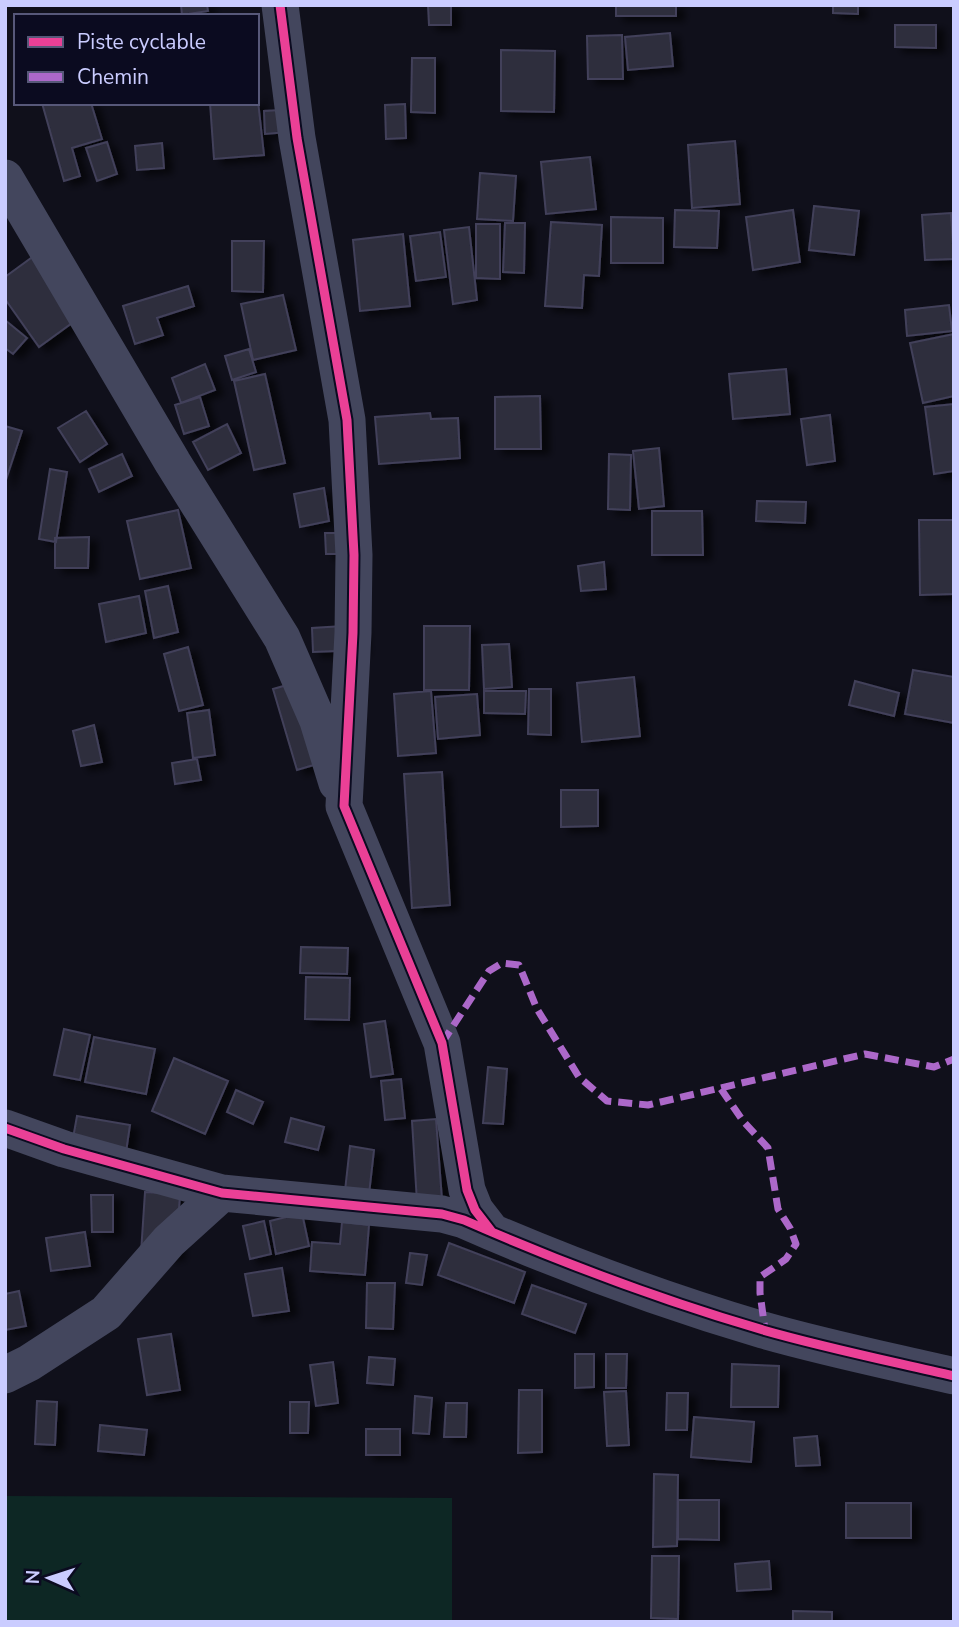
<svg xmlns="http://www.w3.org/2000/svg" width="959" height="1627" font-family="'Nunito Sans',sans-serif">
<defs>
<filter id="shadow"><feDropShadow dx="8" dy="4.5" stdDeviation="3.5" flood-color="#0009"/></filter>
</defs>
<rect width="100%" height="100%" fill="#10101b"/>
<path fill="#0d2724" d="M5,1496L452,1498V1622H5Z"/>
<path fill="#2d2d3e" stroke="#42415a" stroke-width="2" filter="url(#shadow)" d="M181,5H207L208,11L182,15Z
M428,5H451V25H429Z
M616,5H676V16H616Z
M833,5H858V14L833,13Z
M895,25H936V48L895,47Z
M670,33L673,66L628,70L625,37Z
M622,35L623,79H588L587,36Z
M501,50L555,51L554,112L501,111Z
M412,58H435V113L411,112Z
M257,92L264,155L214,159L210,103H257Z
M42,103H91L102,139L72,148L80,176L64,181Z
M405,104L406,138L386,139L385,105Z
M298,109L300,131L265,134L264,111Z
M735,141L740,204L692,208L688,145Z
M107,142L117,174L97,181L86,148Z
M162,143L164,168L137,170L135,146Z
M590,157L596,209L546,214L541,162Z
M480,173L516,176L513,221L477,219Z
M814,206L859,211L854,255L809,250Z
M675,210L719,211L717,248L674,247Z
M793,210L800,262L753,270L746,217Z
M951,213L954,259L925,260L922,215Z
M611,217L663,218V263H611Z
M551,222L602,225L599,276L584,275L582,308L545,306Z
M505,223H525L524,273L503,272Z
M476,224H500V279L476,278Z
M469,227L477,300L453,304L444,230Z
M440,232L446,277L416,281L410,236Z
M403,234L410,306L360,311L353,240Z
M232,241H264L263,292L232,291Z
M38,253L83,315L39,347L5,299V277Z
M188,286L194,306L157,318L163,335L135,344L123,306Z
M283,295L296,350L253,360L241,304Z
M949,305L952,331L907,336L905,310Z
M5,320L27,338L13,354L5,348Z
M954,334V396L923,403L910,343Z
M249,349L256,372L232,380L225,356Z
M205,364L215,390L181,403L172,378Z
M786,369L790,414L733,419L729,374Z
M265,374L285,463L254,470L234,381Z
M540,396L541,449H495V397Z
M200,397L209,426L184,434L175,405Z
M954,404V471L934,474L925,407Z
M86,411L107,444L80,462L58,428Z
M430,413L431,419L458,418L460,458L379,464L375,417Z
M830,415L835,461L807,465L801,419Z
M227,424L241,453L208,470L193,442Z
M5,426L22,431L5,483Z
M659,448L664,506L639,509L633,451Z
M122,454L132,476L99,492L89,469Z
M609,454L631,455L630,510L608,509Z
M50,469L67,472L56,542L39,539Z
M324,488L329,521L300,527L294,494Z
M757,501L806,502L805,523L756,521Z
M178,510L191,568L140,579L127,521Z
M652,511H702L703,555H652Z
M919,520H954V594L920,595Z
M325,533H354L355,554H326Z
M89,537L88,568H55V538Z
M604,562L606,589L581,591L578,566Z
M168,586L178,632L154,638L145,591Z
M139,596L146,633L106,642L99,604Z
M360,625L361,650L313,652L312,628Z
M424,626H470L469,690H424Z
M509,644L512,687L484,689L482,645Z
M188,647L203,705L179,711L164,654Z
M913,670L954,677V723L905,714Z
M634,677L640,736L582,742L577,683Z
M855,681L899,693L894,716L849,705Z
M294,683L317,764L297,770L273,689Z
M529,689H551V735L528,734Z
M431,691L436,753L398,756L394,694Z
M484,691H526L525,714L484,713Z
M477,694L480,735L438,739L435,697Z
M209,710L215,755L193,758L187,713Z
M94,725L102,762L81,766L73,731Z
M197,759L201,780L175,784L172,763Z
M442,772L450,905L412,908L404,774Z
M561,790H598V826L561,827Z
M301,947L348,948L347,974L300,973Z
M306,977L350,978L349,1020L305,1019Z
M385,1021L393,1074L371,1077L364,1024Z
M64,1029L90,1035L80,1080L54,1075Z
M94,1037L155,1049L146,1094L85,1082Z
M174,1058L228,1081L205,1134L152,1111Z
M488,1067L507,1069L503,1124L483,1123Z
M401,1079L405,1118L385,1120L381,1081Z
M236,1090L263,1102L253,1124L227,1112Z
M77,1116L130,1125L126,1152L72,1144Z
M291,1118L324,1127L318,1150L285,1142Z
M436,1119L442,1200L417,1202L412,1121Z
M350,1146L374,1150L369,1194L345,1191Z
M145,1192L180,1194L176,1256L141,1253Z
M91,1195H113V1232H92Z
M302,1213L309,1246L276,1254L270,1221Z
M264,1221L271,1254L250,1259L243,1226Z
M342,1222L369,1225L365,1275L310,1271L312,1242L340,1244Z
M85,1232L90,1266L51,1271L46,1238Z
M449,1243L525,1272L514,1303L438,1275Z
M410,1253L427,1255L422,1285L406,1283Z
M282,1268L289,1311L253,1316L245,1274Z
M367,1283H395L393,1329L366,1328Z
M532,1285L586,1304L575,1333L522,1314Z
M19,1291L26,1326L5,1330V1294Z
M171,1334L180,1390L147,1395L138,1339Z
M575,1354H594V1387L575,1388Z
M606,1354H627L626,1388H606Z
M369,1357L395,1359L393,1385L367,1383Z
M333,1362L338,1403L316,1406L310,1365Z
M732,1364L779,1366L778,1407H731Z
M519,1390H542V1452L518,1453Z
M626,1391L629,1445L607,1446L604,1392Z
M667,1393H688L687,1430H666Z
M415,1396L432,1398L429,1434L413,1433Z
M37,1401L57,1402L55,1445L35,1444Z
M290,1402H309L308,1433H290Z
M446,1403H467L466,1437H444Z
M694,1417L754,1422L751,1462L691,1457Z
M100,1425L147,1430L144,1455L98,1451Z
M366,1429H400V1455H366Z
M817,1436L820,1465L796,1466L794,1438Z
M654,1474L678,1475L677,1546L653,1547Z
M678,1500H719V1540L678,1539Z
M846,1503H911V1538H846Z
M652,1556H679L678,1619L651,1618Z
M769,1561L771,1589L737,1591L735,1564Z
M793,1611L832,1612V1622H793Z"/>
<g fill="none" stroke-linecap="round" stroke-linejoin="round">
<path stroke="#43465d" stroke-width="37" d="M280,5L297,138L347,420L354,555L353,633L344,806L442,1043L467,1190L475,1210L492,1232
M5,178L173,463L282,638L318,721L337,783
M5,1128L64,1149L222,1193L442,1214L464,1220C562,1263 661,1300 763,1330C826,1348 890,1361 954,1376
M5,1375L29,1363L106,1313L169,1241L222,1193"/>
<path stroke="#ac68c9" stroke-width="7" stroke-dasharray="14 7" stroke-linecap="butt" d="M442,1043L489,971L502,963L519,965L537,1009L579,1077L607,1101L648,1105L865,1054L934,1067L954,1059
M721,1089L743,1121L768,1148L778,1209L790,1228L796,1244L786,1259L760,1277V1293L765,1330"/>
<g stroke="#0b0b20" stroke-width="13">
<path id="cycleway" d="M280,5L297,138L347,420L354,555L353,633L344,806L442,1043L467,1190L475,1210L492,1232
M5,1128L64,1149L222,1193L442,1214L464,1220C562,1263 661,1300 763,1330C826,1348 890,1361 954,1376"/>
</g>
<use href="#cycleway" stroke="#ea4096" stroke-width="9"/>
</g>
<rect width="959" height="1627" fill="none" stroke="#caccff" stroke-width="14"/>
<rect x="14" y="14" width="245" height="91" fill="#0b0b20" stroke="#575879" stroke-width="2"/>
<rect x="28" y="37" width="35" height="10" fill="#ea4096" stroke="#575879" stroke-width="2"/>
<text x="77" y="49" font-size="21" fill="#caccff">Piste cyclable</text>
<rect x="28" y="72" width="35" height="10" fill="#ac68c9" stroke="#575879" stroke-width="2"/>
<text x="77" y="84" font-size="21" fill="#caccff">Chemin</text>
<g transform="translate(49 1578) rotate(273)" stroke="#0b0b20" stroke-width="5" paint-order="stroke">
<path d="M0-5L12 26L0 18L-12 26Z" fill="#caccff"/>
<text y="-10" font-size="19" font-weight="bold" text-anchor="middle" fill="#caccff">N</text>
</g>
</svg>
